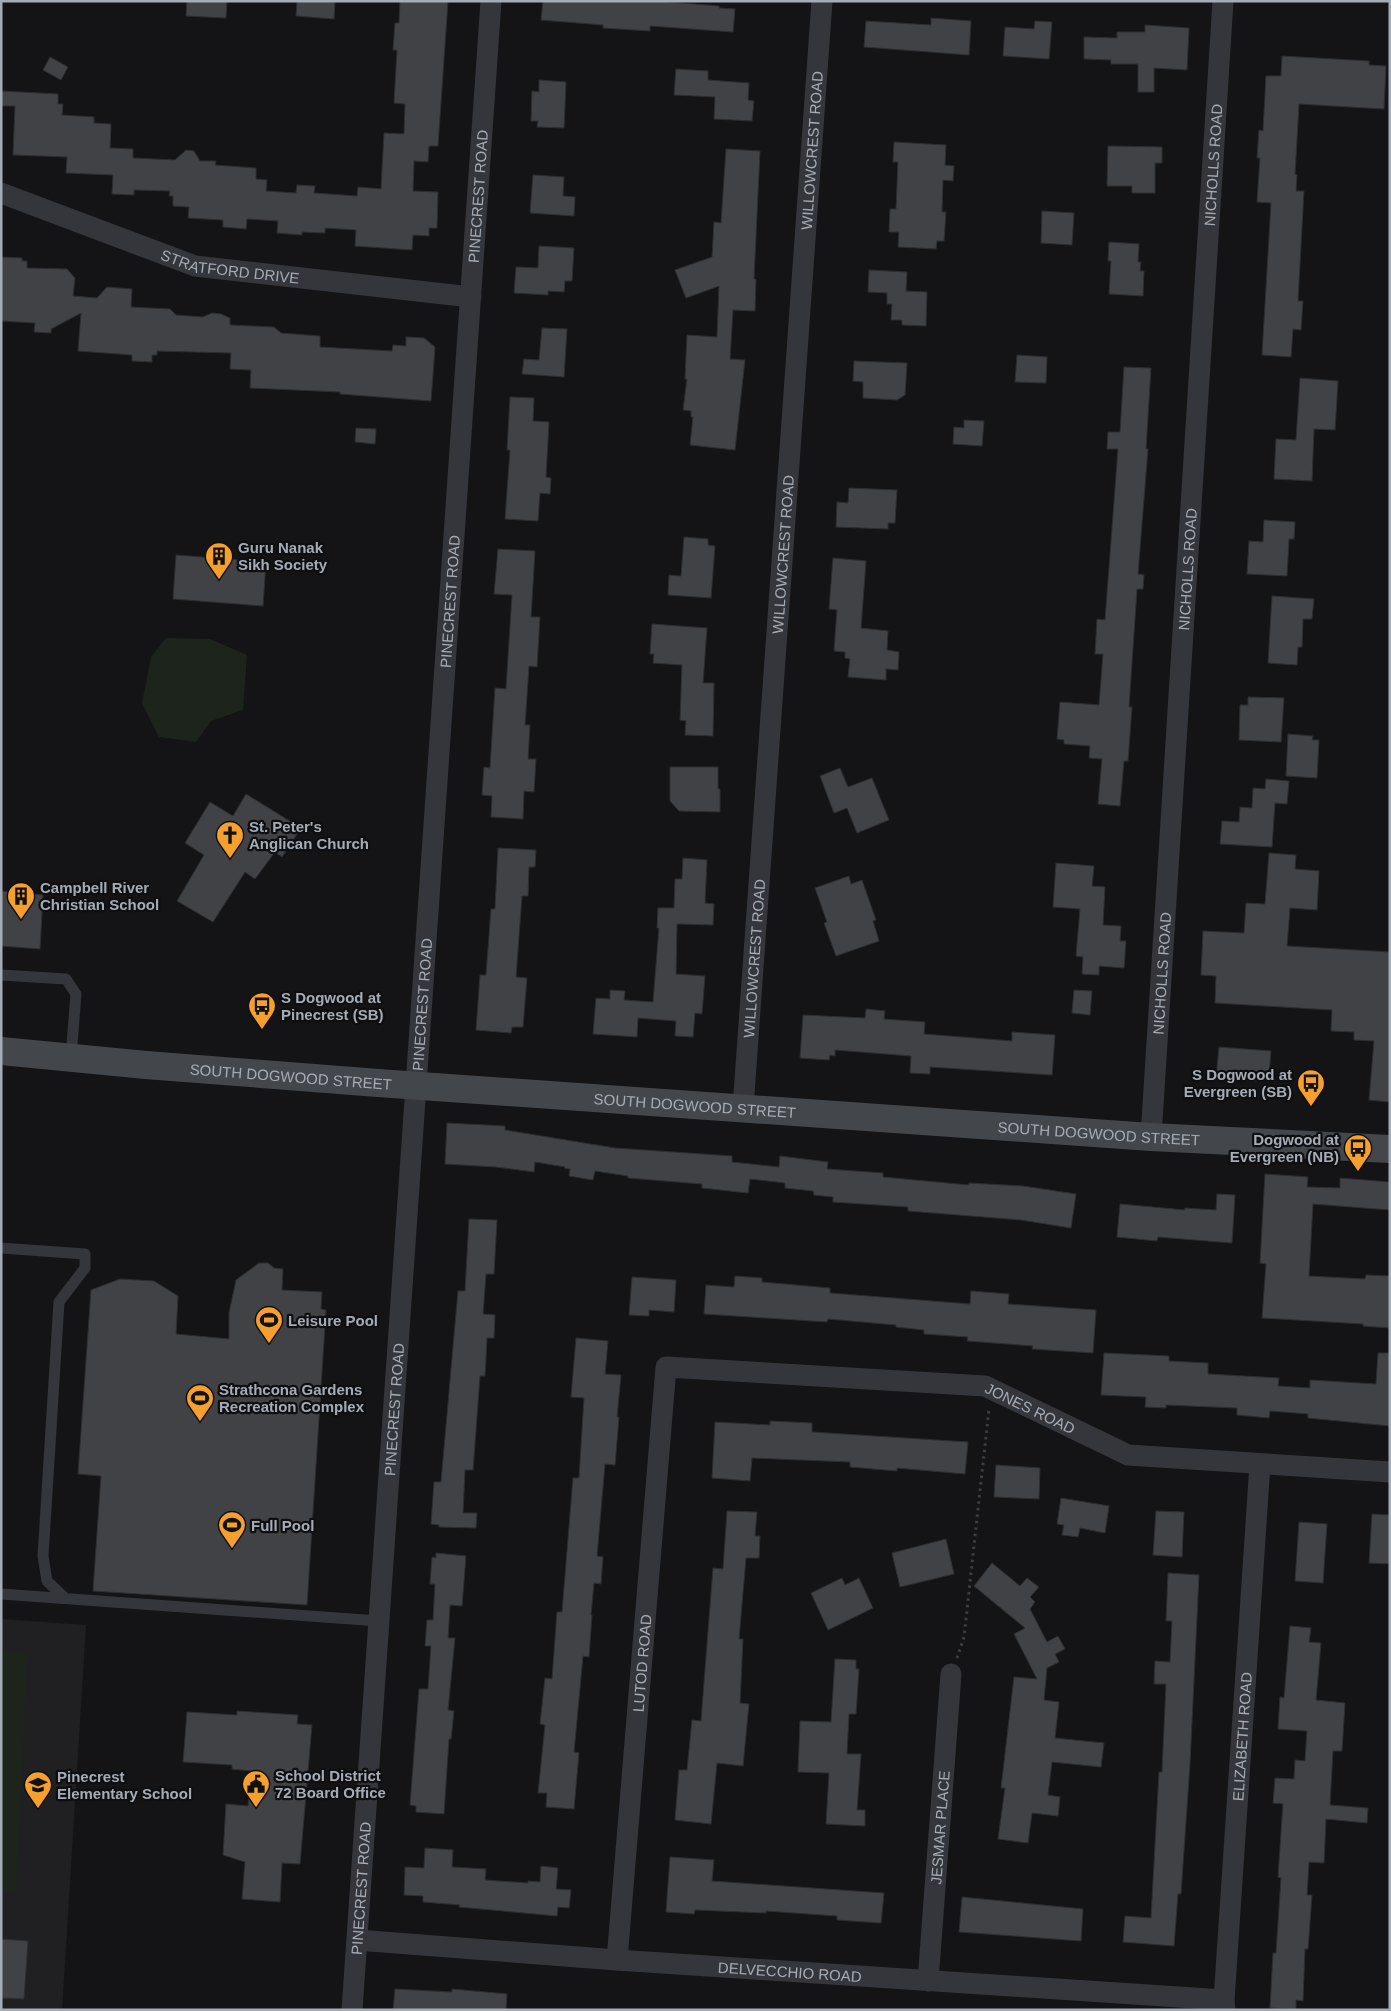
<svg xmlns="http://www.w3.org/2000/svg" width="1391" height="2011" font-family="Arial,sans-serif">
<rect width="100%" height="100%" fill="#141416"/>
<path fill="#202023" d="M1,1619L86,1625L62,2010H1Z"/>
<path fill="#1c241c" d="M166,638L210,639L247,655L243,710L211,721L196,742L159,737L142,703L151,657Z
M1,1649L28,1654L16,1893L1,1892Z"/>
<path fill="#404246" stroke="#2e2e32" d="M187,1H227L226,18L186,16Z
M297,1H335L334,19L296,16Z
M400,1H448L438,146H429L428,162L414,161L413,191L438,192L437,228H429V236L413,235L412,250L355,246L356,230L325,228V233L302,232V235L277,233L278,221L247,219L246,229L223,227V220L188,218L189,207L173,206V196H169L170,191L134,190V195L112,194L113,175L66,173L67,157L13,155L15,106H1V91L58,94V104H63L62,115L94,117V123L111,124L110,148L133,149V158L175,160L186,150L194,151L200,161H216L215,165L256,168V179L267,180L266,191L296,193L297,185L315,186L314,193L357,196L358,187L381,189L384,133L404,134L405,104L394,103L397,50H393L395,23H399Z
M543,1H657L719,6V8L735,9L733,32L650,26V31L603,28V25L541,20Z
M931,18L971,21L969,55L864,47L866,21L931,25Z
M1035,21L1052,22L1049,59L1003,56L1005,27L1034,29Z
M1145,25L1189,28L1187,70L1154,68V92H1138V64H1111V60L1084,59V37L1117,38V32H1145Z
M1282,56L1369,61V65L1386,66L1384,109L1299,104L1295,174L1297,175L1296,191H1304L1298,301H1303L1301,330L1293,329L1291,357L1262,355L1271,203L1257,202L1260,158H1257L1259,130L1263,131L1266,76H1281Z
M50,57L68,67L61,80L43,70Z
M676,69L708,71V80L749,83L748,100L754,101L752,121L714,119L715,97L674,95Z
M539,80L566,82L564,128L537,127L538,121H531L532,91L539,92Z
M894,142L946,145L945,165L954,166L953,181L943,180L942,212H946L944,241H937L936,249L898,247L899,232H889L890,209H896L898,162H893Z
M1108,146L1162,147V163H1155V193H1132V186H1107Z
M726,149L760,151L754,279H756L755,311L733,310L730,359L745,360L735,450L690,445L693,417H691V411L683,410L687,379H685L687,335L717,337L719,286L686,298L675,270L712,257L714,222L721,223Z
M533,175L564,177L563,196L575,197L574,216L530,213Z
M1042,211L1074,213L1072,245L1041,243Z
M1109,242L1139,244L1138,262H1141L1140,271H1144L1143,296L1109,294L1111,261H1108Z
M539,246L574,248L572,281H565L564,292L548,291V295L514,293L516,267L538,268Z
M1,257L22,258V261H27V268L67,269L75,278L73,296L97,298L107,287L132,289L131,307L170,309L176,315L203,317L212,313L221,314L230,318V325L274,327L281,333L320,336V347L392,351L393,345L406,346V337L424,338L435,347L431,401L340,394V392L250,388L251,370L230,369L231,353L157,351V355H152V362L132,361V355L78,351L81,313L51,329V333L34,332L35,323L1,321Z
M869,270L907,272L906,291L927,292L926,326L902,325V320H891L892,304H887V293L868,292Z
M542,328L567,329L564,377L522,374L524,359L539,360Z
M1017,355L1047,357L1046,383L1015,382Z
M854,361L907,363L905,395L897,400L863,398V382L853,381Z
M1124,367L1151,368L1146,449H1148L1138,574L1144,575L1143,589H1137L1129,707H1132L1128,761H1124L1120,806L1098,804L1102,759L1089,758L1090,746L1064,744V740L1057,739L1060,702L1099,705L1103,654H1095L1097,619L1105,620L1118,449H1107L1108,432H1120Z
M1300,378L1338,381L1335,430L1314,429L1312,481L1274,479L1276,439L1296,440Z
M510,397L534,398L533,421L549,422L546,477L551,478L550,494L540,493L538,521L505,519L510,450H507Z
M964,420L984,421L982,446L953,444L954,427L964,428Z
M356,428L376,429L375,444L355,442Z
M849,488L897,490L895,523H888V529L836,527L837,502L848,503Z
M1264,520L1295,522L1294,539H1289L1287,576L1247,574L1249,541L1263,542Z
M684,537L708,539V545L715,546L711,598L668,595L669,575L681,576Z
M498,549L535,551L531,617H540L537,667L529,666L525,725H530L528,759H536L534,792L524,791L523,819L491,817L492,796L482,795L484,767L490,768L495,688L506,689L512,595L494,594Z
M176,555L266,562L263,606L173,599Z
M833,558L866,561L861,628L888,631L887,650L899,652L898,670L886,669V680L848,677L850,659L845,658V652L834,651L837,610L829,609Z
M1272,596L1314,599L1312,619H1303L1302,647H1298L1297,665L1268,663Z
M652,624L707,628L703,683H714L713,736L685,735L686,721L680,720L682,665L653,663L654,654H650Z
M1248,697L1284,698L1281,742L1239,740L1240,705H1248Z
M1288,734L1313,736L1312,740H1319L1317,778L1286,776Z
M670,767H718V789H720V812L679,811L670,801Z
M840,768L848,787L872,778L889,820L857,833L847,808L834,813L820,776Z
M1266,779L1289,781L1287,804L1275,803L1272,847L1220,844L1222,821L1239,822L1240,807L1252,808L1253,788L1265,789Z
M246,794L301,828L282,857L275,852L255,879L245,872L213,922L177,901L204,855L185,843L210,802L233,816Z
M498,848L536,850L535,867H529L528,896H522L516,977L527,978L523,1027H512L511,1033L476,1030L480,975H486L491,909H495Z
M1269,853L1296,855L1295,869L1319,871L1317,910L1290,908L1287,946L1390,952V1102L1369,1100L1374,1041L1354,1040V1032L1331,1031L1332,1010L1215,1003L1216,976L1201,975L1203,931L1244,933L1246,903L1265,904Z
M683,858L707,860L705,903L714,904L713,925L677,924L676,974L705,976L702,1014L695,1013L693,1037L675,1036L676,1021L638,1018L637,1037L593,1034L596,998L610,999V990L625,991L624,1000L653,1002L659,928H657L658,908H674L675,879H682Z
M1056,863L1094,866L1092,886L1105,887L1103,925L1121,926L1120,941H1126L1124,968L1099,966V975L1082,974L1083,957L1076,956L1080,909L1053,907Z
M849,876L851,884L862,880L876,920L873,921L879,941L836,956L824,923L827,922L815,888Z
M1,891L43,895L40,949L1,946Z
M1074,990L1092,991L1090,1015L1072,1013Z
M866,1009L885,1011L884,1019L925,1022L924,1034L1012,1041V1032L1055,1035L1052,1075L930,1067V1074L910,1073L911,1056L835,1050V1056L830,1055L829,1060L800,1058L803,1015L865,1018Z
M1219,1047L1271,1051L1269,1076H1257V1081L1216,1078Z
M447,1123L505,1126V1130L615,1148L732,1156V1162L779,1167L780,1156L828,1162L827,1169L883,1173V1177L968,1185L969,1183L1023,1186L1076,1194L1071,1228L1021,1220L908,1211V1207L833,1202V1197L814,1195L813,1191L785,1188V1183L750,1179L748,1193L702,1188V1184L628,1178V1176L595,1171L593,1180L569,1176L570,1169L564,1168L565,1167L535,1162L534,1172L496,1167L445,1164Z
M1265,1174L1308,1177L1307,1187L1340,1188V1178L1390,1182V1210L1313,1204L1309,1276L1365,1279L1366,1275L1390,1276V1328L1363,1326V1324L1262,1318L1266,1264L1260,1263Z
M1217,1194L1235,1195L1232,1243L1158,1237L1157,1241L1117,1237L1120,1204L1185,1210V1208L1216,1210Z
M469,1219L497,1220L494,1274H486L483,1314L495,1315L494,1338H487L485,1376H480L473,1470H465L463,1513H477L476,1528L439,1527V1525L431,1524L434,1482H441L458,1291H465Z
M259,1263H268L274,1268L283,1269L282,1290L322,1292L321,1309L326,1310L307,1605L93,1591L101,1476L78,1474L91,1290L120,1279L154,1281L178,1296L176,1334L229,1339V1313L236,1280Z
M735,1276L762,1278V1282L830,1288V1293L970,1304L971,1291L1009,1294L1008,1304L1096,1310L1093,1353L1032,1349L1033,1346L967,1341L968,1337L924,1334V1330L896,1327V1325L828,1319L827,1322L704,1314L706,1285L734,1287Z
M632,1277L676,1280L674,1312L649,1310V1316L629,1315Z
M576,1338L608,1341L605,1374L621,1375L617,1417H619L615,1465L605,1464L597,1556L603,1557L601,1584L594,1583L591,1615H592L589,1657L583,1656L574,1752L579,1753L574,1809L546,1807L547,1793H538L545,1725L540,1724L545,1678L552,1679L557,1612H562L573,1478H579L584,1398L571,1397Z
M1104,1353L1169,1356V1361L1208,1363V1374L1279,1378L1278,1386L1310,1388V1380L1376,1384L1378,1353H1390V1426L1308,1418V1414L1270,1411L1269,1418L1237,1415V1408L1166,1405V1408L1145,1407L1146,1397L1101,1395Z
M770,1421L812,1423V1432L968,1442L965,1474L897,1468V1471L850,1467V1462L752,1458L750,1481L712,1478L715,1422L770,1425Z
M996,1465L1040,1468L1039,1499L994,1497Z
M1061,1498L1109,1506L1105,1533L1080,1528L1078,1537L1062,1535L1064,1525L1057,1524Z
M727,1511L757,1512L755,1536H760L759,1558H746L739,1639H743L740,1703L749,1704L743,1766L717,1763L711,1824L675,1820L679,1770H687L692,1720L701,1721L713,1568L723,1569Z
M1156,1511L1184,1512L1182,1557L1153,1555Z
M1372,1514L1390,1515V1564L1369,1563Z
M1299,1522L1327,1524L1323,1583L1295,1581Z
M946,1539L954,1574L900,1587L892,1553Z
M436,1553L466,1556L462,1606L450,1605L448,1638H455L448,1710L454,1711L451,1739H449L444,1814L416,1812V1806L410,1805L419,1689H428L431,1646H425L427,1620H433L435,1584H430L432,1557L436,1558Z
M992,1563L1020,1586L1027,1578L1039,1587L1030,1597L1035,1602L1030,1609L1047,1642L1058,1636L1065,1649L1055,1654L1059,1662L1047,1668L1044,1700L1059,1702L1055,1738L1104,1743L1101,1767L1052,1762L1048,1795L1060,1797L1058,1816L1032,1813L1028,1843L998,1839L1005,1788H1001L1014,1677L1037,1679L1014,1634L1025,1628L974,1586Z
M1168,1573L1199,1575L1190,1764L1181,1894H1178L1174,1946L1123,1942L1125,1916L1151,1918L1159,1772H1162L1166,1684H1154L1155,1661L1170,1662L1172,1621H1166Z
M842,1578L845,1585L859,1578L873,1608L828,1630L811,1593Z
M1290,1626L1311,1628L1309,1642L1321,1643L1316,1700L1345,1703L1342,1751H1333L1330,1805L1368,1808L1367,1823L1326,1819L1324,1863L1309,1862L1307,1895H1312L1308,1949H1305L1303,2001L1296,2000V2009L1270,2008L1273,1953H1276L1281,1878L1278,1877L1283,1804L1273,1803L1275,1778L1294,1779L1295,1760L1305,1761L1307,1731L1278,1729L1280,1697L1284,1698Z
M835,1659L856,1660V1669H859L856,1714H849L847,1754H861L857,1810H865V1826L826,1824L829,1773L798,1772L800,1721L831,1722Z
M237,1711L298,1715L297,1724L312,1725L300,1864L282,1863L280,1902L242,1899L245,1862L223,1855L226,1804L248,1806L251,1771L232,1769V1765L183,1762L187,1712L237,1715Z
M425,1848L453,1850L452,1867L486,1869L485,1880L528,1883V1881L540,1882L541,1866L558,1868L556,1889L571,1890L569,1908L558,1907L557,1916L535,1914L459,1907L460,1905L423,1902V1896L404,1895L405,1867L424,1868Z
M670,1857L714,1860L712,1881L884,1893L881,1923L837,1920V1916L766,1911V1913L695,1910L694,1914L666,1912Z
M962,1897L1083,1909L1081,1941L959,1932Z
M1,1939L28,1941L24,1999L1,1998Z
M395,1989L452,1992V1989L507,1994L506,2010H393Z"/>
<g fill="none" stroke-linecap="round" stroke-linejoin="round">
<path stroke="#3b3e42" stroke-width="3" stroke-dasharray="2.5 4" stroke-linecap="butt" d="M957,1658L964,1637L989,1409"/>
<path stroke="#35363b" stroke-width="11" d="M1,975L66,979L76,994L71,1057
M1,1248L85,1254V1268L59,1302L43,1556L47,1581L65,1598
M1,1594L379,1621"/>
<g stroke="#35363b" stroke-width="21">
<path id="s1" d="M1,193L195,266L471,297"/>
<path id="s2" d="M743,1108L822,1"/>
<path id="s3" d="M1151,1137L1223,1"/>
<path id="s4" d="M357,1940L617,1960L1224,2000"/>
<path id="s5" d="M617,1960L666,1367L985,1386L1128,1455L1390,1472"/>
<path id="s6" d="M928,1981L951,1674"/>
<path id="s7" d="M352,2010L491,1"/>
<path id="s8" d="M1225,2010L1224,2000L1260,1464"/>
</g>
<path stroke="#43464b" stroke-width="28" id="s9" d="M1,1051L146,1065L378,1083L1151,1137L1390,1149"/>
</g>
<defs>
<g id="building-pin" transform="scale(1.4375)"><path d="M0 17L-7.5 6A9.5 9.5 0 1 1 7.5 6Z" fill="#f59f2c" stroke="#0f0f11"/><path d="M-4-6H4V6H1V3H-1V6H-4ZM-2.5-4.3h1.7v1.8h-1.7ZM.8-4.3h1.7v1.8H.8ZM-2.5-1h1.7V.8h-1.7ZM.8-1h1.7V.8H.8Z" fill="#111"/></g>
<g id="church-pin" transform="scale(1.4375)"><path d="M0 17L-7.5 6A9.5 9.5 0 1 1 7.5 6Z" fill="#f59f2c" stroke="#0f0f11"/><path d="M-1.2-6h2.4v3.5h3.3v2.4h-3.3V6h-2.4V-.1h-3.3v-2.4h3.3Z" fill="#111"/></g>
<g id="bus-pin" transform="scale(1.4375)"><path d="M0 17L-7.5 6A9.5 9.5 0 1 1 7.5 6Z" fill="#f59f2c" stroke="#0f0f11"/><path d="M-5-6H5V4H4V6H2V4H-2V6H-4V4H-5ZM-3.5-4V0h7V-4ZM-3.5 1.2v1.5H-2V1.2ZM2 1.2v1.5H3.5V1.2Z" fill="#111"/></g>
<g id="stadium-pin" transform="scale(1.4375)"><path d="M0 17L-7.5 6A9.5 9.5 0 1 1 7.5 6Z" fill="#f59f2c" stroke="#0f0f11"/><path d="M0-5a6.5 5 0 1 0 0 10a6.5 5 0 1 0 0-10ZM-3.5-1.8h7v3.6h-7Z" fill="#111"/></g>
<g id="civic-pin" transform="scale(1.4375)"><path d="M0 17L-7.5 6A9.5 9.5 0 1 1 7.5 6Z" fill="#f59f2c" stroke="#0f0f11"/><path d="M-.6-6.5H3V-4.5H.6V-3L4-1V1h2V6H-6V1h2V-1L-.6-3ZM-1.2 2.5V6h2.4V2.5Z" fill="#111"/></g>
<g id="school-pin" transform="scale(1.4375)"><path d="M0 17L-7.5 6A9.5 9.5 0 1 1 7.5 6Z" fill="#f59f2c" stroke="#0f0f11"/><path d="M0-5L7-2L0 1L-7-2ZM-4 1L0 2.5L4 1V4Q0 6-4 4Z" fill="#111"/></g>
</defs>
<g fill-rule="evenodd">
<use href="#building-pin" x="219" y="556"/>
<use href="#church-pin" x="230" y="835"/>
<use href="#building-pin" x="21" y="896"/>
<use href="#bus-pin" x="262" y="1006"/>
<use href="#bus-pin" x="1311" y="1083"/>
<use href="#bus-pin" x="1358" y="1148"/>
<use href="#stadium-pin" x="269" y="1320"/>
<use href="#stadium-pin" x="200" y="1398"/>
<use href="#stadium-pin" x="232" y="1525"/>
<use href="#civic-pin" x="256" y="1784"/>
<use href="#school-pin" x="38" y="1785"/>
</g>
<g text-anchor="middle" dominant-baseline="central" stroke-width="4.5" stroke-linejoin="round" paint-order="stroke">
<g font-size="15" fill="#a5acb6" stroke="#0f0f11">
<text stroke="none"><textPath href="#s2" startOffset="960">WILLOWCREST ROAD</textPath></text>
<text stroke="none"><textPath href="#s3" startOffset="974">NICHOLLS ROAD</textPath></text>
<text stroke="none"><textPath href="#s7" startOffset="1818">PINECREST ROAD</textPath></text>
<text stroke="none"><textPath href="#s1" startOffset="242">STRATFORD DRIVE</textPath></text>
<text stroke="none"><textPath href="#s2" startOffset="555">WILLOWCREST ROAD</textPath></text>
<text stroke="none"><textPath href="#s3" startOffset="569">NICHOLLS ROAD</textPath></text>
<text stroke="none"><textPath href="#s7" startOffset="1412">PINECREST ROAD</textPath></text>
<text stroke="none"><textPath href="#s2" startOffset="150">WILLOWCREST ROAD</textPath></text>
<text stroke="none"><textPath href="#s3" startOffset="164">NICHOLLS ROAD</textPath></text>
<text stroke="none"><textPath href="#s7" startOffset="1008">PINECREST ROAD</textPath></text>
<text stroke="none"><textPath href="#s9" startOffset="291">SOUTH DOGWOOD STREET</textPath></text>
<text stroke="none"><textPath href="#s9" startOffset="696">SOUTH DOGWOOD STREET</textPath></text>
<text stroke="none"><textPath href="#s9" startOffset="1101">SOUTH DOGWOOD STREET</textPath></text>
<text stroke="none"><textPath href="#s5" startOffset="965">JONES ROAD</textPath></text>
<text stroke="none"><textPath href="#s7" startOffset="602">PINECREST ROAD</textPath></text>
<text stroke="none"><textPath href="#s5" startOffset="298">LUTOD ROAD</textPath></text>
<text stroke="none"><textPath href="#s8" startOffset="274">ELIZABETH ROAD</textPath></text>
<text stroke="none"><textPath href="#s6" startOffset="154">JESMAR PLACE</textPath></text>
<text stroke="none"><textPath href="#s7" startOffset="122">PINECREST ROAD</textPath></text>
<text stroke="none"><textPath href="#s4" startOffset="434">DELVECCHIO ROAD</textPath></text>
</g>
<g font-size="15" font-weight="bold" fill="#a5acb6" stroke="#0f0f11" text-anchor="start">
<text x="238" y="547">Guru Nanak<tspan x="238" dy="17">Sikh Society</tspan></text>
<text x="249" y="826">St. Peter's<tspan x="249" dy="17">Anglican Church</tspan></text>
<text x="40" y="887">Campbell River<tspan x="40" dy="17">Christian School</tspan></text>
<text x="281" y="997">S Dogwood at<tspan x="281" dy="17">Pinecrest (SB)</tspan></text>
<text x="1292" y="1074" text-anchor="end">S Dogwood at<tspan x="1292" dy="17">Evergreen (SB)</tspan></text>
<text x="1339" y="1139" text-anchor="end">Dogwood at<tspan x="1339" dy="17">Evergreen (NB)</tspan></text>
<text x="288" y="1320">Leisure Pool</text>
<text x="219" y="1389">Strathcona Gardens<tspan x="219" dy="17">Recreation Complex</tspan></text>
<text x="251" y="1525">Full Pool</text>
<text x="275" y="1775">School District<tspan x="275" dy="17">72 Board Office</tspan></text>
<text x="57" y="1776">Pinecrest<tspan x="57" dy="17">Elementary School</tspan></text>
</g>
</g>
<rect width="1391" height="2011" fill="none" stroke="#a5acb6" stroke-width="5"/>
</svg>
